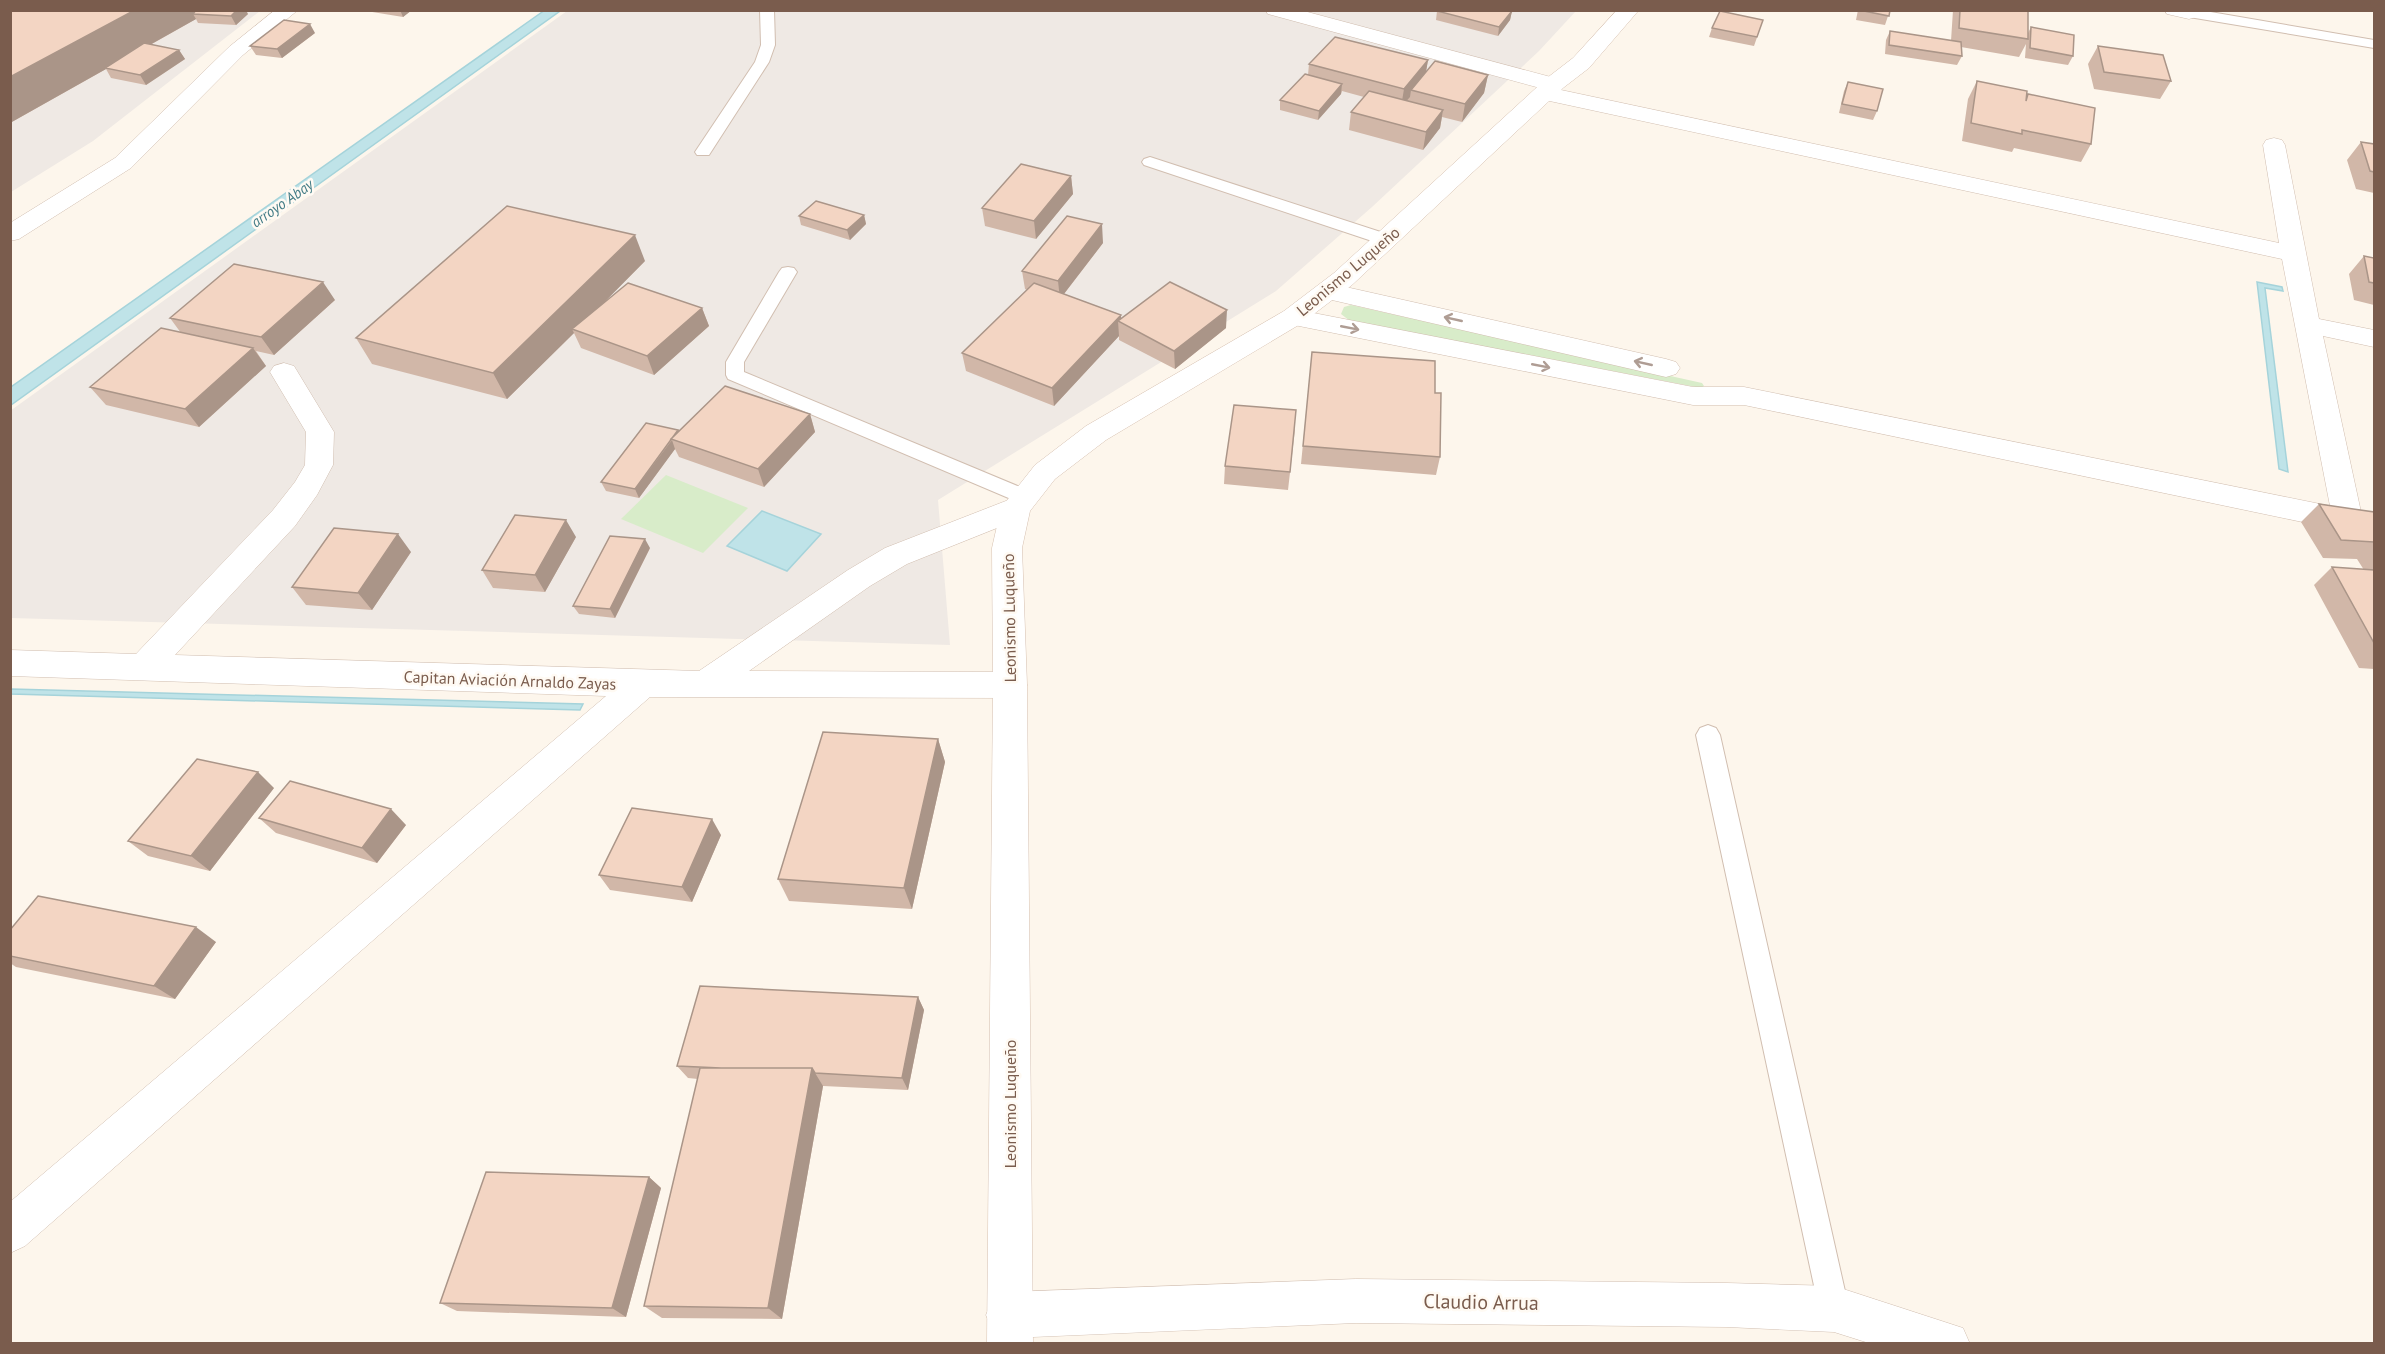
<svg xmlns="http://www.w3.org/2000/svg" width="2385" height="1354" font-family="'PT Sans',sans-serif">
<rect width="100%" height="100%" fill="#fdf6ec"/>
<path fill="#efe9e4" d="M11,11H260L93,141L11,192Z
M567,11H1576L1539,51L1372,207L1276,291L938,500L950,645L11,618L10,411Z"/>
<path fill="#d8ecc9" d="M1351,305L1702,383L1704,386L1701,388L1350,321L1341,314L1344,307Z
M666,475L748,508L703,553L621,519Z"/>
<path fill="#bfe3e8" stroke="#a5d3da" stroke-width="1.5" d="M545,10L560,11L11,405V387Z
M2257,282L2282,287L2283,291L2265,288L2288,472L2279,469Z
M762,511L821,534L787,571L727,546Z
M11,689L583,704L580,710L11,694Z"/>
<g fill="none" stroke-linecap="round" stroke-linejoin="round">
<g stroke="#d1beb0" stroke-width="2">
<path id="lane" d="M760,10H774L775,45L769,62L709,155H697L695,152L755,62L761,45Z
M2184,10H2199L2374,40V48L2189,17L2184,16L2182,13Z
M1150,157L1393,236L1395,240L1387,245L1381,244L1144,165L1142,162L1144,159Z
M788,267L794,268L797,272L744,362V372L1032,492L1035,497L1032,502L1025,504L1018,502L728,379L726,375V362L779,272L782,268Z
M1708,725L1716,728L1720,735L1849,1309L1845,1320L1834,1324L1823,1320L1819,1309L1696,735L1700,728Z"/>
</g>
<g stroke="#d1beb0" stroke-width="1">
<path id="street" d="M275,10H298L243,55L131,168L19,239L10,241V223L115,158L229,47Z
M1265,10H1300L1562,80L1565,85L1561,90L2279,243L2263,145L2266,140L2274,138L2282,140L2285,145L2319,319L2374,330V347L2323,336L2361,512L2374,515V537L1744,405H1693L1284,323L1280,317L1284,311L1293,309L1693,387H1744L2330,506L2282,259L1545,100L1537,98L1534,93L1540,88L1268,14Z
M2164,10H2197L2199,13L2196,17L2189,19L2167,14Z
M1328,283L1666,359L1676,362L1680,368L1676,374L1666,377L1319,297L1315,291L1319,285Z
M284,363L294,366L334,432L333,465L317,495L295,526L175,655L699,671L848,570L885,548L1016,497L1027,500L1031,508L1027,516L907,564L870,586L749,671L1010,672L1022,676L1027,685L1022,694L1010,698L650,697L25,1246L10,1253V1202L606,696L10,676V650L136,654L273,510L295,482L305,465L306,432L270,372L274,366Z
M1356,1279L1727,1283L1834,1286L1963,1328L1970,1344H1872L1834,1332L1727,1327L1356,1323L1009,1338L993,1331L986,1315L993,1299L1009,1292Z"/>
</g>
<g stroke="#d6c0b0" stroke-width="1">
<path id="secondary" d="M1617,10H1639L1589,68L1563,88L1352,285L1302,323L1106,440L1055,479L1030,511L1022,548L1027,685L1033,1344H987L993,685L992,548L1001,508L1035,465L1086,426L1284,311L1334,273L1547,78L1573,58Z"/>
</g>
<use href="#lane" fill="#fff" fill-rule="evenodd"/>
<use href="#street" fill="#fff" fill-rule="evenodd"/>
<use href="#secondary" fill="#fff" fill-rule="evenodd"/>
</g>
<path fill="#d1b7a8" d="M10,10L248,14L236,25L198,23L196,19L150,45L179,50L185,59L146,85L111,78L106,69L10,123Z
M360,10H412L403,17Z
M1858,10H1890L1885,25L1856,20Z
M1953,10H2028V33L2031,27L2073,56L2068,65L2025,58L2026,44L2019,57L1961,47L1962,56L1957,65L1885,54L1886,40L1890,31L1951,41Z
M1437,11H1512L1510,20L1498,36L1436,20Z
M1763,20L1754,46L1709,37L1712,28Z
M315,33L282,58L256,55L250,46Z
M2098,46L2171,81L2160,99L2094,89L2088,64Z
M1428,60L1426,71L1488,75L1484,93L1462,122L1442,117L1440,128L1423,150L1349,130L1351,112L1364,97L1342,91L1341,94L1318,120L1280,110V100L1308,75L1309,64Z
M1977,81L2026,98L2091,144L2081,162L2014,148L2012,152L1962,141L1968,99Z
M1848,82L1877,111L1873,120L1839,113L1844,91Z
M2361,142L2374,144V193L2356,189L2347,160Z
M1071,176L1073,194L1036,239L985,226L982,208Z
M864,215L866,224L850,240L801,225L799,216Z
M1103,243L1064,294L1121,315V319L1226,328L1175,369L1119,340V336L1054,406L966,371L962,353L1027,290L1025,289L1022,271Z
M2364,256L2374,258V305L2354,300L2349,274Z
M645,261L603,303L702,308L709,326L654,375L581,348L574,333L507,399L372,364L356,338Z
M335,300L274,355L256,351L266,366L199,427L106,405L90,387L181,333L170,318Z
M1312,352L1435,393L1440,457L1436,475L1301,464Z
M810,414L815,432L764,487L679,457L675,449L639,498L606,491L601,482L679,432Z
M1295,429L1288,490L1224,484L1225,466Z
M2319,504L2374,512V669L2359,668L2314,585L2332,567L2364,570L2357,559L2323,558L2301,522Z
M576,537L545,592L493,588L482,570Z
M650,548L615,618L579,614L573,606Z
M411,552L372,610L306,605L292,587Z
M938,739L945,762L912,909L789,901L778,879Z
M274,788L210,871L148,856L128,841Z
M259,818L406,825L377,863L276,833Z
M721,835L692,902L610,890L599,875Z
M10,930L216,942L175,999L16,967L10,963Z
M918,997L924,1010L908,1090L823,1086L782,1319L662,1318L644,1306L698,1079L688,1078L677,1066Z
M649,1177L661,1188L626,1317L457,1311L440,1303Z"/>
<path fill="#aa9588" d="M135,10H210L193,14L196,19L107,69L105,68L106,69L10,123V77Z
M237,10H246L248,14L236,25L231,16Z
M400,10H412L403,17Z
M1512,11L1510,20L1498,36L1499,27Z
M310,24L315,33L282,58L277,49Z
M179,50L185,59L146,85L140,75Z
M1428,60L1425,78L1411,90L1410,97L1401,107L1404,89Z
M1488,75L1484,93L1462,122L1465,104Z
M1342,84L1341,94L1318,120L1319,111Z
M1443,110L1440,128L1423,150L1426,132Z
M1071,176L1073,194L1036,239L1034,221Z
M864,215L866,224L850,240L847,230Z
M1102,224L1103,243L1060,299L1058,281Z
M635,235L645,261L576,331L572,329L574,333L507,399L493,373Z
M323,282L335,300L274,355L261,337Z
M702,308L709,326L654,375L647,356Z
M1227,310L1226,328L1175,369L1174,351Z
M1121,315V323L1118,321L1119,336L1054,406L1052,388Z
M253,348L266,366L199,427L185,409Z
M810,414L815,432L764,487L758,469Z
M672,440L675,449L639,498L635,489Z
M566,520L576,537L545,592L535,575Z
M398,534L411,552L372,610L358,593Z
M645,539L650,548L615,618L610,609Z
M938,739L945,762L912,909L904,888Z
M258,772L274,788L210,871L191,856Z
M391,809L406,825L377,863L362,848Z
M712,819L721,835L692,902L682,887Z
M196,927L216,942L175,999L154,986Z
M918,997L924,1010L908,1090L902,1078Z
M812,1068L823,1086L782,1319L768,1308Z
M649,1177L661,1188L626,1317L612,1308Z"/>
<path fill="#f3d5c3" stroke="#aa9588" stroke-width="1.5" d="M10,10H135L10,77Z
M196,10H237L231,16L193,14Z
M1437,10H1509L1512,11L1499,27L1437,11Z
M1859,10H1890L1889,16Z
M1960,10H2028V39L1959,28Z
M1720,11L1763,20L1757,37L1712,28Z
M284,20L310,24L277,49L250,46Z
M2031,27L2074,35L2073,56L2030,48Z
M1890,31L1961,42L1962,56L1889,45Z
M1335,37L1428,60L1404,89L1309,64Z
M144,43L179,50L140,75L105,68Z
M2098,46L2163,55L2171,81L2104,72Z
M1435,61L1488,75L1465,104L1411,90Z
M1305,74L1342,84L1319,111L1280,100Z
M1977,81L2027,91L2026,101L2028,94L2095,108L2091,144L2022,130V134L1971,123Z
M1848,82L1883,89L1877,111L1842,104Z
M1369,91L1443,110L1426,132L1351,112Z
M2361,142L2374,144V172L2370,171Z
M1021,164L1071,176L1034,221L982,208Z
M816,201L864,215L847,230L799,216Z
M507,206L635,235L493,373L356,338Z
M1067,216L1102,224L1058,281L1022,271Z
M2364,256L2374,258V283L2369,282Z
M234,264L323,282L261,337L170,318Z
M1170,282L1227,310L1174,351L1118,321Z
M628,283L702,308L647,356L572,329Z
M1034,283L1121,315L1052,388L962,353Z
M161,328L253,348L185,409L90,387Z
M1312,352L1435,361V393H1441L1440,457L1303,446Z
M725,386L810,414L758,469L671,439Z
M1234,405L1296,410L1290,472L1225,466Z
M646,423L678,430L635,489L601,482Z
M2319,504L2374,512V542L2341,540Z
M515,515L566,520L535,575L482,570Z
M334,528L398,534L358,593L292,587Z
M610,536L645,539L610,609L573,606Z
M2332,567L2374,570V643Z
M823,732L938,739L904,888L778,879Z
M197,759L258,772L191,856L128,841Z
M290,781L391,809L362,848L259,818Z
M632,808L712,819L682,887L599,875Z
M38,896L196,927L154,986L10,956V930Z
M700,986L918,997L902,1078L815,1073L812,1068H721L677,1066Z
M700,1068H812L768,1308L644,1306Z
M486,1172L649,1177L612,1308L440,1303Z"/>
<defs><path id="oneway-shaft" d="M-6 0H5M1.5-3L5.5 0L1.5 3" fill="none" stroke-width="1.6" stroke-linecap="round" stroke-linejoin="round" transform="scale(1.5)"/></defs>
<g stroke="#af9d94">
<use href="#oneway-shaft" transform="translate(1453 319) rotate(-167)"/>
<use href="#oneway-shaft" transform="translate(1350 328) rotate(11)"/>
<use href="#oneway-shaft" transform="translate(1643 363) rotate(-167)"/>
<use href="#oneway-shaft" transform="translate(1541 366) rotate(11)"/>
</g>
<g text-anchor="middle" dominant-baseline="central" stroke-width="5" stroke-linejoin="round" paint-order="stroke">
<g font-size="15" font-style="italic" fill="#437c86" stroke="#fffaf3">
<text transform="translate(282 203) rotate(-35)">arroyo Abay</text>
</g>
<g font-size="16" fill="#7a5c4d" stroke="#fffaf3">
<text transform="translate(1348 271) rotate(-40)">Leonismo Luqueño</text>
<text transform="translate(1009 618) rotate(-91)">Leonismo Luqueño</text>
<text transform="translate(510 680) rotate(2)">Capitan Aviación Arnaldo Zayas</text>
<text transform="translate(1010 1104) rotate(-90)">Leonismo Luqueño</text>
</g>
<g font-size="20" fill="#7a5c4d" stroke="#fffaf3">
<text transform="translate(1481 1302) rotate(1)">Claudio Arrua</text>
</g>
</g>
<rect width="2385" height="1354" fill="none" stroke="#7a5c4d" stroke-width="24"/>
</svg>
